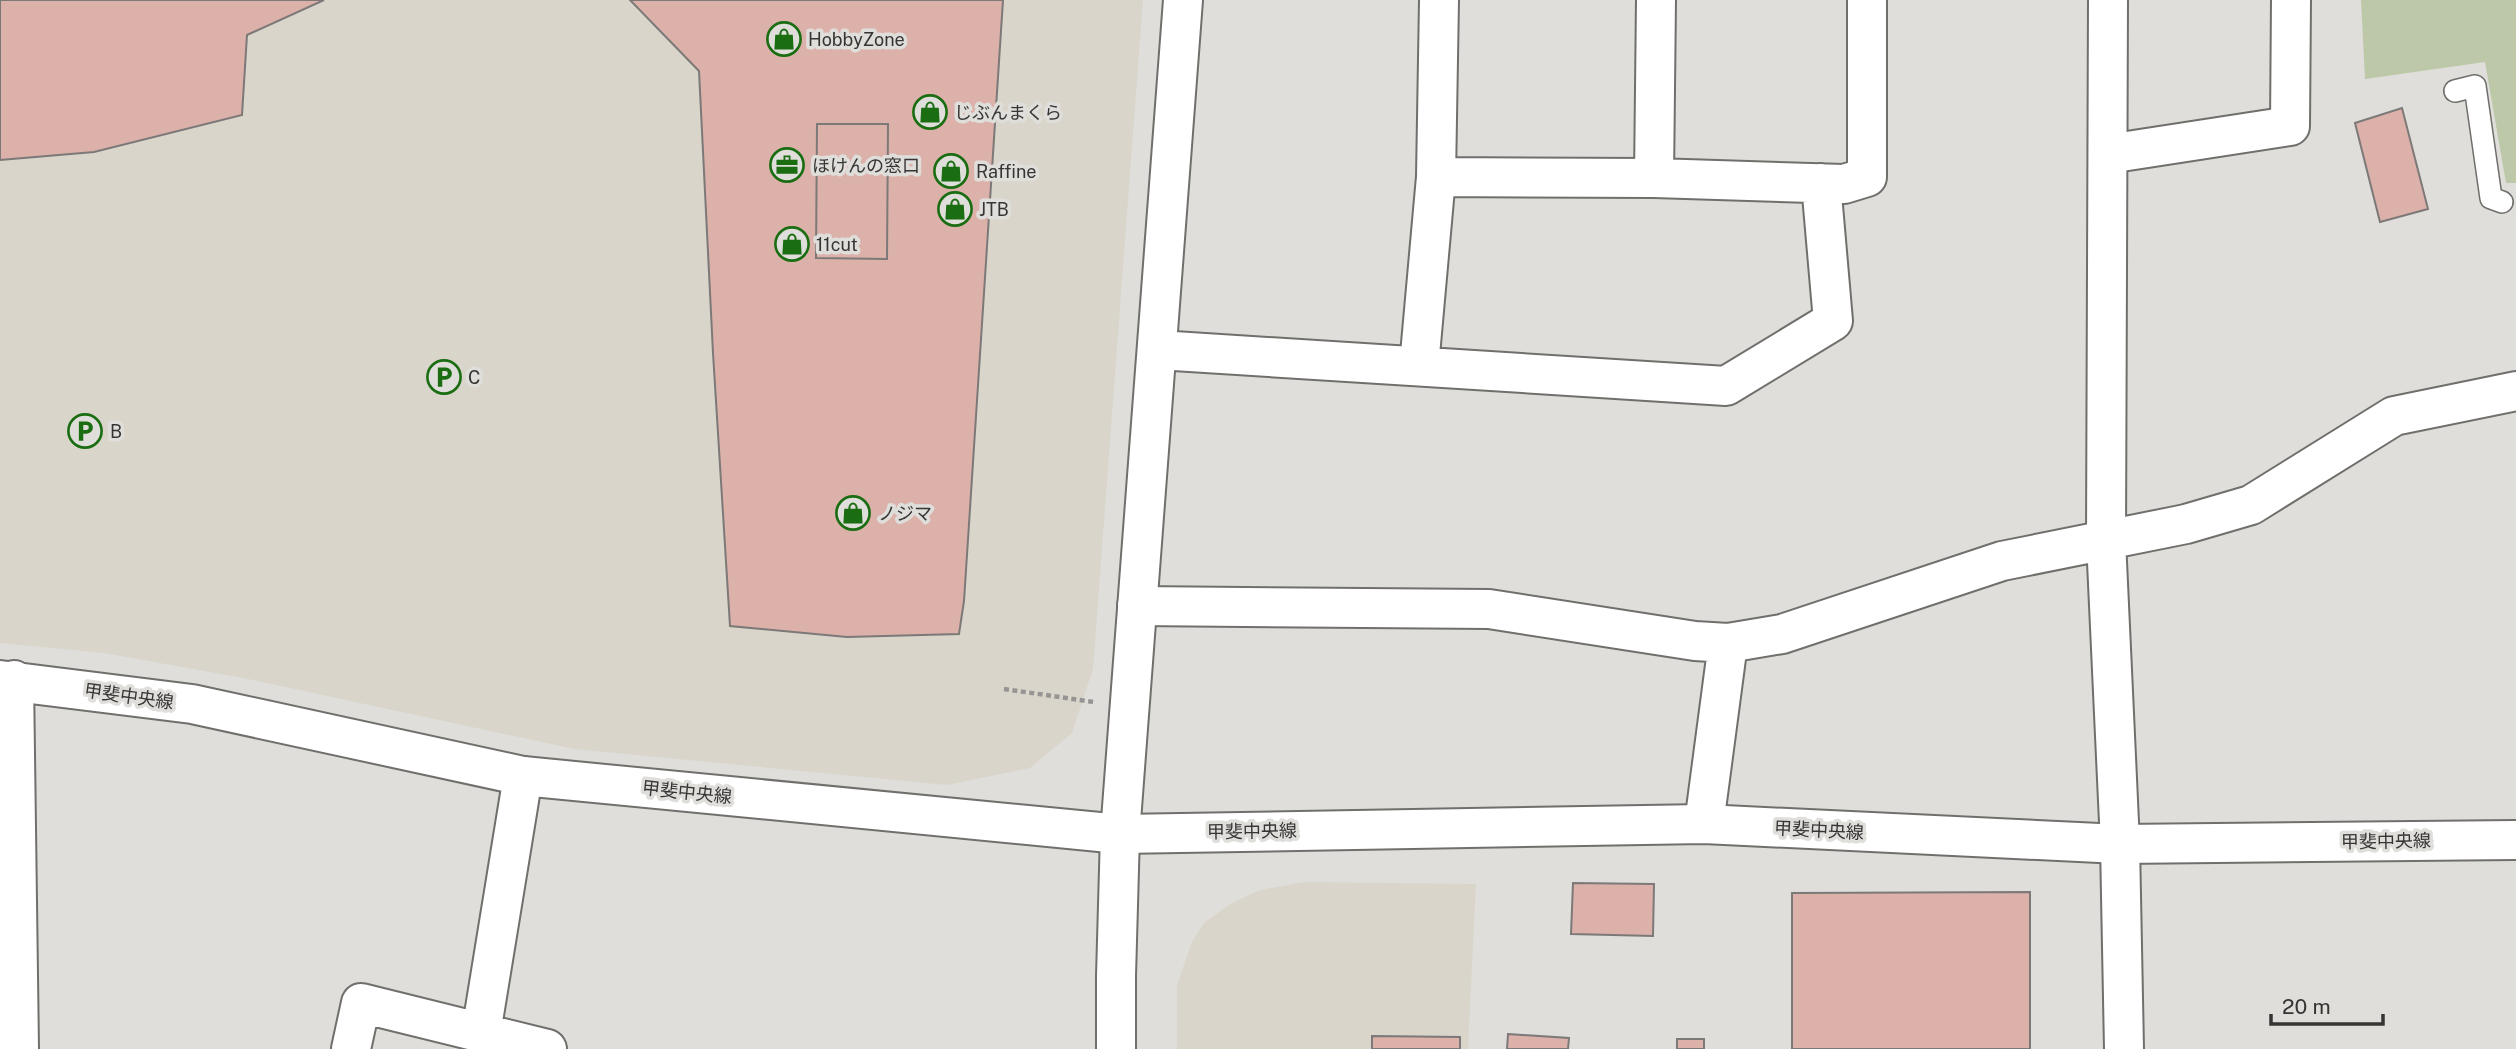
<svg xmlns="http://www.w3.org/2000/svg" width="2516" height="1049" font-family="'Public Sans','Noto Sans JP',sans-serif">
<rect width="100%" height="100%" fill="#dfdedb"/>
<path fill="#d9d5ca" d="M0,0H1143L1093,669L1072,733L1030,768L947,785L574,749L243,678L104,653L0,643Z
M1305,882L1476,884L1468,1049H1177V985L1192,942L1204,923L1230,904L1260,890Z"/>
<path fill="#bcc8a8" d="M2361,0H2516V183H2506L2485,62L2365,79Z"/>
<path fill="#dcb1aa" stroke="#7c7978" stroke-width="2" d="M0,0H324L247,35L242,115L94,152L0,160Z
M630,0H1003L964,601L959,634L847,637L730,626L713,353L699,71Z
M2402,108L2428,209L2380,222L2355,123Z
M817,124H888L887,259L816,258Z
M1573,883L1654,884L1653,936L1571,934Z
M2030,892V1049H1792V893Z
M1508,1034L1569,1038L1568,1049H1507Z
M1372,1036L1460,1037V1049H1372Z
M1677,1039H1704V1049H1677Z"/>
<g fill="none" stroke-linecap="round" stroke-linejoin="round">
<g stroke="#706f6c" stroke-width="24">
<path id="lane" d="M2455,91L2475,86L2491,198L2502,202"/>
</g>
<g stroke="#706f6c" stroke-width="42">
<path id="street" d="M2108,0L2106,540L2120,844L2124,1049
M2108,154L2290,126L2291,0
M1436,177L1654,178L1844,184L1867,177V0
M1654,178L1656,0
M1158,350L1726,386L1833,321L1821,183
M1419,366L1436,177L1439,0
M1137,606L1489,609L1695,641L1728,643L1782,634L2002,561L2186,524L2251,505L2394,416L2516,391
M1704,824L1728,643
M481,1033L523,776
M351,1049L361,1003L547,1049"/>
</g>
<g stroke="#706f6c" stroke-width="42">
<path id="secondary" d="M14,680L19,1049
M1116,1049V976L1120,834L1183,0"/>
</g>
<g stroke="#706f6c" stroke-width="42">
<path id="primary" d="M0,680L192,704L523,776L1120,834L1704,824L2120,844L2516,840"/>
</g>
<path stroke="#969593" stroke-width="4.5" stroke-dasharray="5 3.5" stroke-linecap="butt" d="M1004,689L1094,702"/>
<use href="#lane" stroke="#fff" stroke-width="21"/>
<use href="#street" stroke="#fff" stroke-width="38"/>
<use href="#secondary" stroke="#fff" stroke-width="38"/>
<use href="#primary" stroke="#fff" stroke-width="38"/>
</g>
<defs>
<g id="shop-ring" transform="scale(1.75)"><circle r="9.5" fill="#dfdedb" stroke="#1b6d12" stroke-width="1.5"/><path d="M-5-2.5h2.3a2.7 3.5 0 0 1 5.4 0H5L5.5 6h-11ZM-1.5-2.5h3a1.5 2.3 0 0 0-3 0Z" fill="#1b6d12"/></g>
<g id="office-ring" transform="scale(1.75)"><circle r="9.5" fill="#dfdedb" stroke="#1b6d12" stroke-width="1.5"/><path d="M-6-3h4V-5.5h4V-3h4V5H-6ZM-1-4.5V-3h2v-1.5ZM-6 0V1H6V0Z" fill="#1b6d12"/></g>
<g id="parking-ring" transform="scale(1.75)"><circle r="9.5" fill="#dfdedb" stroke="#1b6d12" stroke-width="1.5"/><path d="M-3.5-5.5H1a3.5 3.5 0 0 1 0 7H-1V5.5H-3.5ZM-1-3.4V-.6H.8a1.4 1.4 0 0 0 0-2.8Z" fill="#1b6d12"/></g>
</defs>
<g fill-rule="evenodd">
<use href="#shop-ring" x="784" y="39"/>
<use href="#shop-ring" x="930" y="112"/>
<use href="#office-ring" x="787" y="165"/>
<use href="#shop-ring" x="951" y="171"/>
<use href="#shop-ring" x="955" y="209"/>
<use href="#shop-ring" x="792" y="244"/>
<use href="#parking-ring" x="444" y="377"/>
<use href="#parking-ring" x="85" y="431"/>
<use href="#shop-ring" x="853" y="513"/>
</g>
<g text-anchor="middle" dominant-baseline="central" stroke-width="7" stroke-linejoin="round" paint-order="stroke">
<g font-size="18" fill="#363534" stroke="#dfdedb" text-anchor="start">
<text x="808" y="39">HobbyZone</text>
<text x="954" y="112">じぶんまくら</text>
<text x="812" y="165">ほけんの窓口</text>
<text x="976" y="171">Raffine</text>
<text x="979" y="209">JTB</text>
<text x="816" y="244">11cut</text>
<text x="468" y="377">C</text>
<text x="110" y="431">B</text>
<text x="878" y="513">ノジマ</text>
</g>
<g font-size="18" fill="#363534" stroke="#dfdedb">
<text transform="translate(129 696) rotate(8)">甲斐中央線</text>
<text transform="translate(687 792) rotate(6)">甲斐中央線</text>
<text transform="translate(1819 830) rotate(3)">甲斐中央線</text>
<text transform="translate(1252 831) rotate(-1)">甲斐中央線</text>
<text transform="translate(2386 841) rotate(-1)">甲斐中央線</text>
</g>
</g>
<path d="M2271 1014v10h112v-10" fill="none" stroke="#363534" stroke-width="3.5"/>
<text x="2282" y="1014" font-size="21" fill="#363534" stroke="#dfdedb" stroke-width="5" paint-order="stroke">20 m</text>
</svg>
